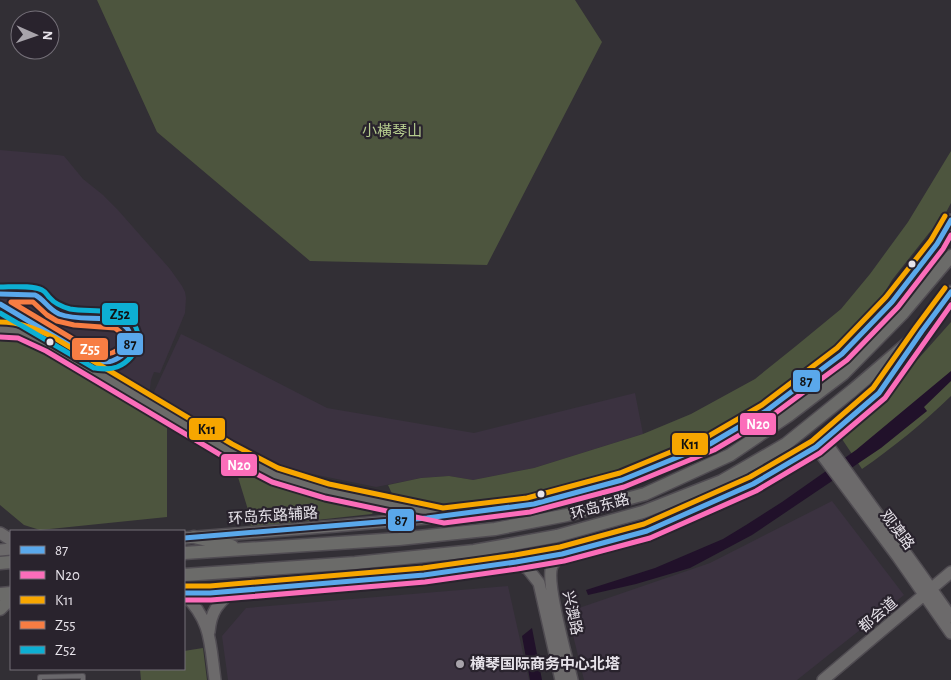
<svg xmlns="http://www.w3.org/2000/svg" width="951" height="680" font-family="'Alegreya Sans','Noto Sans SC',sans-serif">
<rect width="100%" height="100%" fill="#322f35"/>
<path fill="#3b3240" d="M0,150L58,155L64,156L83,179L103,195L117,209L170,269L182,286L185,292L186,298L185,313L160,373L154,372L151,380L149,396L37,329L21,324L0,321Z
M181,334L206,346L327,408L474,433L635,393L643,434L534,468L473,480L449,476L421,478L376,487L273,466L152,396Z
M832,501L904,595L797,680H584L568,615L579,608L710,563Z
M508,586L529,680H228L222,636L246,608Z"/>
<path fill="#4d553e" d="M97,0H575L602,42L487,265L310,261L157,132Z
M951,151V203L943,218L929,233L892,280L875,309L808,370L727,429L646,464L582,486L531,498L469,506L424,507L394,498L388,485L421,478L449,476L473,480L534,468L643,434L691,414L755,379L796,346L841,309L870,274L908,222Z
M951,322V396C923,423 894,447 862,469L840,436L841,431L919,358Z
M0,338L28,340L48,350L167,421V517L40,530L24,525L0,505Z
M234,464L272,483L376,508L372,514L251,527L249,513Z
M203,648L207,680H141L140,669H184V651Z"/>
<path fill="#21112a" d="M951,371V381L924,407L927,411L881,448L752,535L690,568L636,584L588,595L586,590L655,568L723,539L746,525L782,502L856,450Z
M532,628L542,680H530L522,636Z"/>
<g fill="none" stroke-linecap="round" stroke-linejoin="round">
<g stroke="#504c52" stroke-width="6">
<path id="lane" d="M0,294L35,295L40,297C52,319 79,318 101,319C111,320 119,319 126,327C140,341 123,360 107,362C104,362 99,361 96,361L0,304
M40,680V677L83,676V680"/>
</g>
<g stroke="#504c52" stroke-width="14">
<path id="secondary" d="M824,440L920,573L951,617
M816,447L898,557L951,633
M0,533L11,540
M184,538L336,526L427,518L534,504L622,480L710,444L766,411L842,354L892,302L937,244L951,220
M0,550L11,549
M562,554C559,558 554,562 552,566C545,582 567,659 572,680
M516,562L528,569L539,583L561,680
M184,593H210L424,575L516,562L562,554L647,531L753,484L816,447L879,393L917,339
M184,594C212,621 210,644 215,680
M209,632C211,611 217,605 232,591
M823,680L951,572"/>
</g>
<g stroke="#504c52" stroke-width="15">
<path id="primary" d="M0,329C18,328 34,336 50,344L228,451L275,475L327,491L443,516
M194,537L232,546
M184,553L399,539L495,529L567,515L645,494L730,455L789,415L843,374L903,313L951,256
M0,563L11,562
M184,575L355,563L474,551L557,536L643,512L722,481L786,444L853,390L922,331L951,292
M0,594L11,593
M0,609L5,604L11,601"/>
</g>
<use href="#lane" stroke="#6a686c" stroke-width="4"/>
<use href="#secondary" stroke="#6c6a6b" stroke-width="11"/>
<use href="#primary" stroke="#6b6b69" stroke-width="12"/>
<g stroke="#29232d" stroke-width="9">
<path id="bus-1" d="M0,294L35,295C44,299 48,309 59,314C78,321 99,316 118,321C139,332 132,354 112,361C107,363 102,361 96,361L0,304
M184,538L427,518L534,504L622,480L710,444L766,411L842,354L892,302L937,244L951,220
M184,593H210L424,575L516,562L562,554L647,531L753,484L816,447L879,393L922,331L951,292"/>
</g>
<g stroke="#29232d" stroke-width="9">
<path id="bus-2" d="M0,337L18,338L46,351L224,457L272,482L325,498L444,523L530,512L624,487L714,450L770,417L847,360L898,307L943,249L951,235
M184,600H211L425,582L517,569L564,561L650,538L756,491L820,453L885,398L951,305"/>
</g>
<g stroke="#29232d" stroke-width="9">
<path id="bus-3" d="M0,322C20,322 36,329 53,337L232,444L278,468L329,484L443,508L527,498L620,473L707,437L762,405L837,348L886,297L931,240L945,216
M184,586H210L423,568L515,555L560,547L644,524L750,477L812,441L873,388L916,327L945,288"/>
</g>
<g stroke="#29232d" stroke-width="9">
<path id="bus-4" d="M11,302H33L47,315L57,321L74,325L115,328C130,337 121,353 107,354C106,354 99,354 98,354Z"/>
</g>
<g stroke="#29232d" stroke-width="9">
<path id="bus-5" d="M0,313L94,368C102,369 109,370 117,367C139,358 148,329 124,316C109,308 87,312 70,309C63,307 55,304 50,298C47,295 46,292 42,290C33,285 12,287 0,287"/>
</g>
<use href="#bus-1" stroke="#5aa8eb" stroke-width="5"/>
<use href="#bus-2" stroke="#fb6dba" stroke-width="5"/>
<use href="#bus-3" stroke="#f7a600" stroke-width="5"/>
<use href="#bus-4" stroke="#f77d43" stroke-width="5"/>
<use href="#bus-5" stroke="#0dafd3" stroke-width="5"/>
</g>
<g fill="#e7e3ea" stroke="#29232d" stroke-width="2">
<circle cx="912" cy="264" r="4.5"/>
<circle cx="50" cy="342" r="4.5"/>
<circle cx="541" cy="494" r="4.5"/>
</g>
<circle fill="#a8a4ab" stroke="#29232d" stroke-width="2" cx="460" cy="664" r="5"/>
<g text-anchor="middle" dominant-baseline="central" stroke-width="4.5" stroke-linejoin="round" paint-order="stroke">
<g font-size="15" fill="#b4ca8d" stroke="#29232d">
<text x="392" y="131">小橫琴山</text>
</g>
<g font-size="15" fill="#e7e3ea" stroke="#29232d">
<text transform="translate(600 507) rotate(-16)">环岛东路</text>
<text transform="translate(273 516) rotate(-4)">环岛东路辅路</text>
<text transform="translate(897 530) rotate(53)">观澳路</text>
<text transform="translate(572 613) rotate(78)">兴澳路</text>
<text transform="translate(878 615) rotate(-40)">都会道</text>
</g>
<g font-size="15" font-weight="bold" fill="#e7e3ea" stroke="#29232d" text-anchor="start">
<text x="470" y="664">横琴国际商务中心北塔</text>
</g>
</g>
<g stroke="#29232d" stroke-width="2">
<rect x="101" y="302" width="38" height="24" rx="5" fill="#0dafd3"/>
<rect x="116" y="332" width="28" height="24" rx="5" fill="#5aa8eb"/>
<rect x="71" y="337" width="38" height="24" rx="5" fill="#f77d43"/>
<rect x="792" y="369" width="29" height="24" rx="5" fill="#5aa8eb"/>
<rect x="739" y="412" width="38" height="24" rx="5" fill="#fb6dba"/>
<rect x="188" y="417" width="38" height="24" rx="5" fill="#f7a600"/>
<rect x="671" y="432" width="38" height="24" rx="5" fill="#f7a600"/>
<rect x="220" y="453" width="38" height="24" rx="5" fill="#fb6dba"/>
<rect x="387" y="508" width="28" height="24" rx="5" fill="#5aa8eb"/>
</g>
<g font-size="14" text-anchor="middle" font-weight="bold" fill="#fff">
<text x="90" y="354">Z55</text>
<text x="758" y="429">N20</text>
<text x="239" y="470">N20</text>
</g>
<g font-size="14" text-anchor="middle" font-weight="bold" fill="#111">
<text x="120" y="319">Z52</text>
<text x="130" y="349">87</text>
<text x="806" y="386">87</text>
<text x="207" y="434">K11</text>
<text x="690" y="449">K11</text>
<text x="401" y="525">87</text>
</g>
<rect x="10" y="530" width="175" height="140" fill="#29232d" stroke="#757079"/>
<rect x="20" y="546" width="25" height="8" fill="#5aa8eb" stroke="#757079"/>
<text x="55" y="555" font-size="15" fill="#e7e3ea">87</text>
<rect x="20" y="571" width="25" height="8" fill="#fb6dba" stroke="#757079"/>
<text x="55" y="580" font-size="15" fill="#e7e3ea">N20</text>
<rect x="20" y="596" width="25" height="8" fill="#f7a600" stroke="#757079"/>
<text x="55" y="605" font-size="15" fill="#e7e3ea">K11</text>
<rect x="20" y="621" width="25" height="8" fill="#f77d43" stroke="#757079"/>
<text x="55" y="630" font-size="15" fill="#e7e3ea">Z55</text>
<rect x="20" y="646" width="25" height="8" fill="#0dafd3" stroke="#757079"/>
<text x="55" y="655" font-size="15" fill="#e7e3ea">Z52</text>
<g transform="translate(35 35) rotate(92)"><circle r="24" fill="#29232d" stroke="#757079"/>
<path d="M0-4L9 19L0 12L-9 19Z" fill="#a8a4ab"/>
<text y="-8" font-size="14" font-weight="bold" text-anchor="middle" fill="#e7e3ea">N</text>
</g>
</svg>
